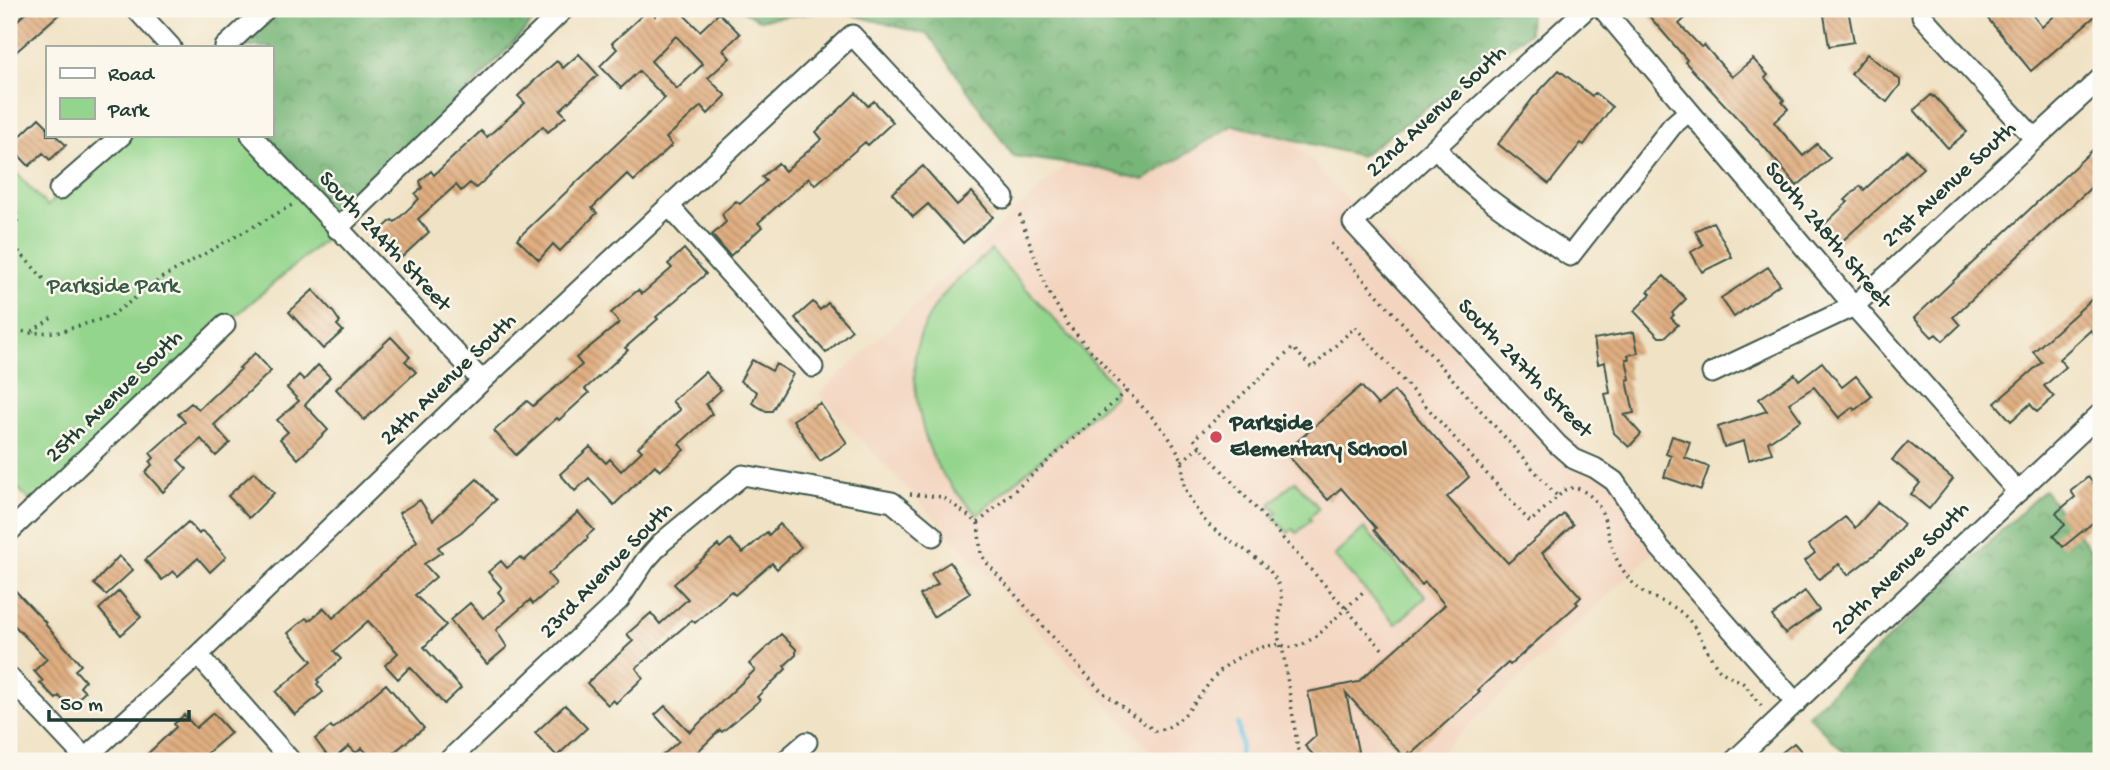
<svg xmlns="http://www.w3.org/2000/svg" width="2110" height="770" font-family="'Gochi Hand',sans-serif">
<defs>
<pattern id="forest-crowns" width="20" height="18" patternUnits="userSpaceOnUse" patternTransform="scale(1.75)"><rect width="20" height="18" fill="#77b678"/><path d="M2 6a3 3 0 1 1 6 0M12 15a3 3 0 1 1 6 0" fill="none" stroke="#619563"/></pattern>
<pattern id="building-back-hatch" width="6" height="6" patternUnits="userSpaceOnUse" patternTransform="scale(1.75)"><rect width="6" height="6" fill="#e0ae81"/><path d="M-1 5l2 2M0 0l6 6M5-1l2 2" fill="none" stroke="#b58f6a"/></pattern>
</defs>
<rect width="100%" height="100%" fill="#fbf7ec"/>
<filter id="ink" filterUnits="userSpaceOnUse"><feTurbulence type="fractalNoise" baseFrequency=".0143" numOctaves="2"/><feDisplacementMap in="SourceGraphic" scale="14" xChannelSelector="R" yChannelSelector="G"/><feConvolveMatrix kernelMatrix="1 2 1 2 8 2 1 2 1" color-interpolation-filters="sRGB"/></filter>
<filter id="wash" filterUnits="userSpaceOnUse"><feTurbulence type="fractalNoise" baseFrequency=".00686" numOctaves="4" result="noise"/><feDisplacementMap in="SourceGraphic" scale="28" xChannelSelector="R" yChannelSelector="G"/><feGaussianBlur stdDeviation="1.57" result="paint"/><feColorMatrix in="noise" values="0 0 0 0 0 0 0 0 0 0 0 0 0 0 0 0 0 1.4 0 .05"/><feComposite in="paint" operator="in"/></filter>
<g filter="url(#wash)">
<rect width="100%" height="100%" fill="#f0e2c5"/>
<path fill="#f3d4bf" d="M1198,41L1614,481L1659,547L1431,761H1160L819,394Z"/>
<path fill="#94d58d" stroke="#5a8960" stroke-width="2" d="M128,135H251L337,229L225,325L36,507L9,479V165L47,206Z
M991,250L1114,385V396L977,515C963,500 948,484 937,465C922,438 912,387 915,356C917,340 924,325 932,311C946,287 970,269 991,250Z
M1295,481L1319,508L1309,518L1311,520L1297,533L1293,529L1288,533L1273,516L1277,512L1270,504Z
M1364,528L1426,597L1396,624L1334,556Z"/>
<path fill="url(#forest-crowns)" stroke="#4b7a56" stroke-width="2" d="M264,9H545L337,229L251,135H271V47H224Z
M740,9H1530L1529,33L1361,156L1233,125L1144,180L1092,167L1013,156L929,35L834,10L759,20Z
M2044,490L2101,563V761H1853L1808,715Z"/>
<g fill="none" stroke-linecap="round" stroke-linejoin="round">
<path stroke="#64c2e2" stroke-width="5" d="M1238,724L1241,745L1239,761"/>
</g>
<g id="blocks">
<path fill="url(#building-back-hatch)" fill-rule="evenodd" d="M30,9H65L9,58V28Z
M649,9L655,16L662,9H678L700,31L719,13L740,34L723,50L730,58L708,78L726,96L708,114L701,106L666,138L672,145L634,181L627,174L592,208L597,213L560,251L553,244L539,260L517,239L665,98L639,71L621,88L600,66L617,49L612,43ZM676,36L703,64L677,89L651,61Z
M1656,9H1695L1679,24L1701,47L1704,45L1732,77L1753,59L1768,75L1765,78L1784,100L1782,102L1788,109L1774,122L1778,127L1803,156L1817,144L1830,158L1797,186L1766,149L1685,62L1687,60L1649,16Z
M1823,9H1848L1854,42L1829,46Z
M1980,9H2009L2014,14L2019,9H2028L2042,27L2062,9H2101V11L2031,71Z
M579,54L598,75L560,110L566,116L548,132L543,126L476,188L470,183L461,191L456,185L418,219L429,232L402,257L379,232L392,220L395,222L419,199L415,194L422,188L420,181L431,171L434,175L481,131L487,137L525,103L518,96L535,80L557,61L563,68Z
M1867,54L1900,80V85L1887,102L1851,74Z
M1559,70L1592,96L1595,93L1612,107L1584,145L1581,143L1549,184L1498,144L1533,98Z
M856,93L868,106L874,101L893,122L868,145L865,142L815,185L809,178L758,223L762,227L730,256L712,235L726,222L722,214L736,201L740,204L766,181L762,177L778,163L785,171L822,139L816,132Z
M1931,95L1933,97L1934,96L1967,132L1948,148L1914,110Z
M39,118L47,126V135H55L66,145L50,160L43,153L29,166L10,146Z
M2101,142V178L1953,317L1960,325L1943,341L1936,334L1932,337L1914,318Z
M1907,150L1923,168L1840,243L1824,225L1848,202L1845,200L1860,186L1864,190Z
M923,166L957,205L972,192L993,217L963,243L928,204L913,217L892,193Z
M1713,222L1732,257L1702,272L1691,252L1703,245L1695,231Z
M684,249L706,274L656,317L658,319L625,348L628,350L585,389L589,393L559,420L557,418L516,455L494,431L527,401L533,406L582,365L576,358L619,323L611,313L638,290L642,294L672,268L668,264Z
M1768,267L1780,284L1734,317L1721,298Z
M1664,276L1686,299L1672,313L1674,315L1671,318L1678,325L1665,337H1659L1634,311L1651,294L1648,291Z
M313,290L334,313L340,322L337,325L343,331L323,349L289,312Z
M2101,291V342L2091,330L2059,359L2066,367L2044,386L2054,397L2037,412L2030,404L2011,421L1995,403L2042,362L2033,352Z
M813,302L820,310L828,303L852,330L826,353L795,318Z
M1634,332L1638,353L1628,355L1629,359H1626L1630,379L1627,380L1634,413L1624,415L1641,434L1629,447L1614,433L1605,394L1610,393L1605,362L1598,364L1594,339Z
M391,337L410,357L405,361L416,372L364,420L336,389Z
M255,353L271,371L214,425L230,443L216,456L201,439L178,460L187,469L163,492L145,472L152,465L150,462L154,458L150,453L185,422L178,414L191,403L199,409L241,369L239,368Z
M752,360L772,371L776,364L793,374L772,411H766L752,403L757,392L740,381Z
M1822,362L1842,387L1856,376L1872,396L1855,410L1853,407L1839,418L1814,387L1789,403L1801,420L1768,442L1772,453L1749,460L1744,441L1724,447L1718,427L1767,411L1759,399L1795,374L1799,380Z
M318,365L330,377L305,405L328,430L298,459L280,439L288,432L277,420L299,401L287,388L299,375L304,380Z
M705,372L721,390L706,404L712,414L679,444L684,450L660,471L655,465L614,505L589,478L575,491L560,474L590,447L606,463L610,459L621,471L642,451L638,447L680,410L672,401Z
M1361,386L1378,405L1394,391L1464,470L1469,477L1447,497L1508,563L1564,514L1573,525L1542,553L1581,597L1576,602L1578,604L1510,665L1508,663L1478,690L1480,692L1411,754L1409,752L1404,757L1346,693L1360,761H1319L1305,746L1316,736L1308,692L1358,682L1445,605L1425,582L1422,585L1401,562L1374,530L1376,528L1341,488L1328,500L1285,452Z
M820,403L847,443L820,461L793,420Z
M1672,436L1690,442L1685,458L1709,467L1701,490L1664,477L1671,456L1666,454Z
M1908,442L1953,479L1929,509L1911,494L1920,483L1892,460Z
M254,472L274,493L249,518L228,496Z
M2088,477L2101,492V516L2063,547L2053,536L2065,525L2056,513L2075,497L2071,491Z
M477,479L496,500L461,532L438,547L442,552L424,564L436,577L415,595L446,625L424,647L461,688L444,704L410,667L398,679L385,665L398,653L368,621L334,651L341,659L317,680L319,682L317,684L323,692L295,715L276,692L312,661L288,633L306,618L309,621L324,608L333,618L417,541L399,513L420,500L433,520Z
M1878,502L1904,524L1883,548L1848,575L1839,564L1819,579L1805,561L1815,553L1808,545L1845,517L1855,528Z
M578,512L594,530L587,536L588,538L582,544L548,574L556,584L533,604L530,600L496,630L507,647L487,664L450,620L470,603L483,618L505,600L498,592L502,588L488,572L501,561L507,568L520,557L524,561Z
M188,522L199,534L202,531L208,536L226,557L210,572L198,558L178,576L173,571L162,580L145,560Z
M780,524L801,547L777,569L772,563L735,595L731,591L695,623L692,620L636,668L643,678L616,703L613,700L608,705L587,683L633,641L627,634L651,613L660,624L688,599L674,584L718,545L720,548L730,539L743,553L767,532L769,535Z
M119,556L133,570L106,595L94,584Z
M950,562L970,593L933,617L920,595L938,584L931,574Z
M9,584L46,623L45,624L81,665L75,670L85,681L80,687L85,692L69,707L59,696L56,699L40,683L43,681L34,671L47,659L9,620Z
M119,591L141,617L121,635L99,609Z
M1805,591L1819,610L1785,634L1772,616Z
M781,634L796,649V655L784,666L786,669L757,697L760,700L722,732L720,730L688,761H656L679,741L655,715L665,706L690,732L755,670L749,664Z
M386,684L424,728L383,761H374L362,748L356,753L349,746L331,761L315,739L331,726L333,729Z
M565,705L587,728L557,756L535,733Z
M213,713L231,733L198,761H140L176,727L174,724L184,715L196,728Z
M1794,743L1810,761H1771Z"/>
</g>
</g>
<g filter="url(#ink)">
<use href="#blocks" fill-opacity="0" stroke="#3e564a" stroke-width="2"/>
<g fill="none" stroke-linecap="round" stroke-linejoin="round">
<g stroke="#3e564a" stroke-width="23">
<path id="minor" d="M136,9L171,47
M1586,9L1353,223L1557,444L1574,459L1595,468L1614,481L1659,547L1796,703
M1603,9L1854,306L2018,492
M1922,16L2035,139
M225,47L266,9
M251,135L482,381
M1436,147C1469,192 1524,223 1570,256L1672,126L1689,111
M59,190L122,135
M669,206L813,367
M337,229L564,9
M1712,373L1854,306L2101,78
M9,532L225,325
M198,655L291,761
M9,677L85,758
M82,761L198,655L482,381L852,35L1004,198
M448,761L619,600L645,561L661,543L743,475L892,502L933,536
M785,761L807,742
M1734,761L2101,413"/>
</g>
<path stroke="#3e564a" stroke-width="3.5" stroke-dasharray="2 5" stroke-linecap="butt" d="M9,201C20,215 20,224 9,238
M9,241L45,280
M1331,243L1558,497
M9,329L31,333L59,332L111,316L163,277L294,204
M32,331L55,316
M1127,391C1147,412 1168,431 1181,458C1184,466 1182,475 1184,484C1188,498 1199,515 1209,525C1232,546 1269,557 1280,589C1286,608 1271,628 1283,651L1298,750L1304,761
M1200,446L1194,439L1293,348L1312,368L1355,327L1530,522L1565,490L1574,487C1613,500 1602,538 1621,567C1626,575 1634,586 1642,591C1656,601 1672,603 1684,615C1700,630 1704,648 1716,665C1723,677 1738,677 1746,686C1752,694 1756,701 1763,707
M1182,461L1200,446L1383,650
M910,494L943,497L978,523L1127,391L1068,325L1047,289L1018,211
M978,523L981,554L986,562L1101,691L1155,731C1184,728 1200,691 1218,673C1232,659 1256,646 1276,645C1284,644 1280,645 1287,647C1298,649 1308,641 1317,636L1365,590"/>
<use href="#minor" stroke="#fff" stroke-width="19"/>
</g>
</g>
<circle fill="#d1495b" stroke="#fbf7ec" stroke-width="2.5" cx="1216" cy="437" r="7"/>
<g text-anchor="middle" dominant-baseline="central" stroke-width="5" stroke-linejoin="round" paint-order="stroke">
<g font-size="23" fill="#1f3d34" stroke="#fbf7ec">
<text transform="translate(1437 112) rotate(-43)">22nd Avenue South</text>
<text transform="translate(1950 185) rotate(-43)">21st Avenue South</text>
<text transform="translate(1827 236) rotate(50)">South 248th Street</text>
<text transform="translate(384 242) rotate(47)">South 244th Street</text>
<text transform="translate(1524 369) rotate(46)">South 247th Street</text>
<text transform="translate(449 380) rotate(-44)">24th Avenue South</text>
<text transform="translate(115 397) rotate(-44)">25th Avenue South</text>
<text transform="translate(1901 569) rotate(-44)">20th Avenue South</text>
<text transform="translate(607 571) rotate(-46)">23rd Avenue South</text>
</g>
<g font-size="23" fill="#365b46" stroke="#fbf7ec">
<text x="113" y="287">Parkside Park</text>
</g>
<g font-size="23" font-weight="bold" fill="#1f3d34" stroke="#fbf7ec" text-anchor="start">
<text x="1230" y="424">Parkside<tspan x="1230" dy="26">Elementary School</tspan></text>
</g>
</g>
<rect width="2110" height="770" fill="none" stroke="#fbf7ec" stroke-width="35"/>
<rect x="46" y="46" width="228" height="91" fill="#fbf7ec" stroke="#a3ada2" stroke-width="2"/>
<rect x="60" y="68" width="35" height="10" fill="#ffffff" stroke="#a3ada2" stroke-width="2"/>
<text x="108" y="80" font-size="21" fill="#1f3d34">Road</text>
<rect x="60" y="98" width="35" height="21" fill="#94d58d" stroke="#a3ada2" stroke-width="2"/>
<text x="108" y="116" font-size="21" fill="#1f3d34">Park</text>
<path d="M49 710v10h140v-10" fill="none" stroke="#1f3d34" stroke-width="3.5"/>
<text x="60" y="710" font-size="21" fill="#1f3d34" stroke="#fbf7ec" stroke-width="5" paint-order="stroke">50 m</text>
</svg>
